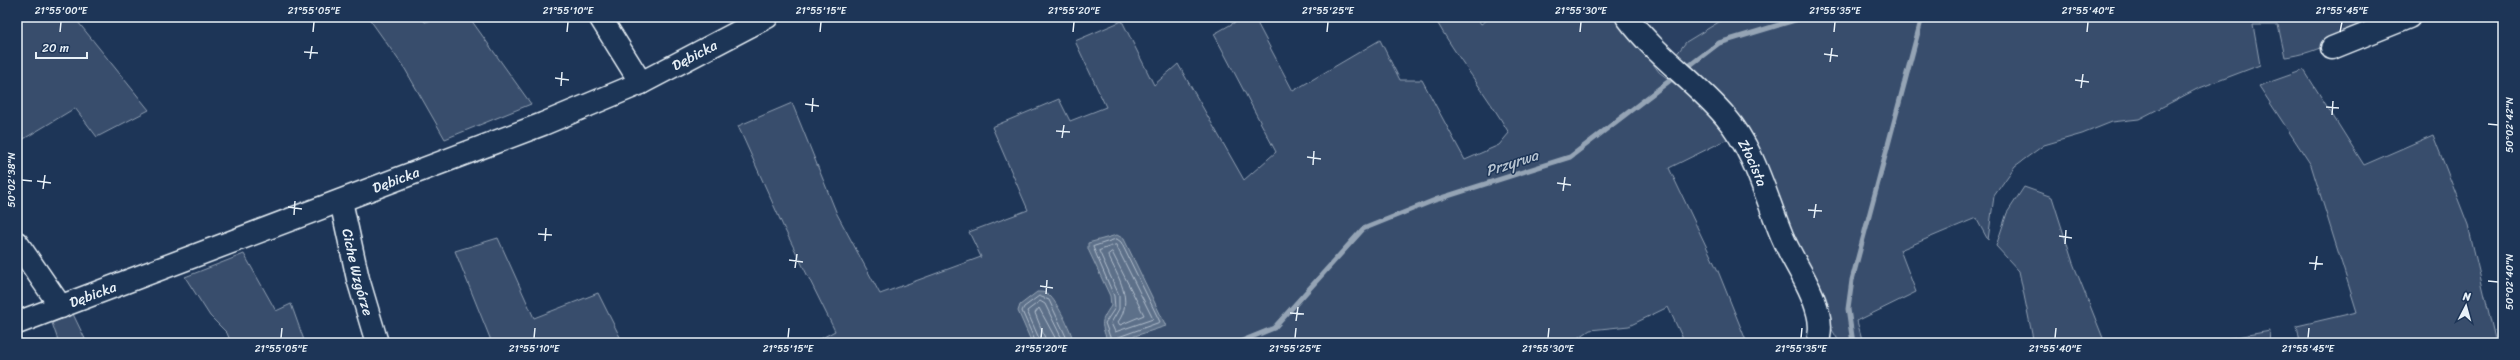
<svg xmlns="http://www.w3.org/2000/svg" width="2520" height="360" font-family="Sriracha,sans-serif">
<rect width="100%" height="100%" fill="#1d3557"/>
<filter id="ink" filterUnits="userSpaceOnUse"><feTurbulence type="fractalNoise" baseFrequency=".025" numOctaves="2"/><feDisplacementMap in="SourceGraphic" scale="8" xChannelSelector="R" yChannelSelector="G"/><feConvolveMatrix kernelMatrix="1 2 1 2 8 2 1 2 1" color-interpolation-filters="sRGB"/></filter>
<g filter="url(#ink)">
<path fill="#2a4162" d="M1639,17H1727L1673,59Z"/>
<path fill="#374d6c" stroke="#909fb2" d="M17,17H74L149,110L97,137L75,108L17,143Z
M368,17H420L425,22L443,17H469L531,104L445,139L405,69Z
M1244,17H1254L1293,91L1380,40L1400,80H1422L1465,160L1499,145L1509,133C1486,93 1457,58 1434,17H1476L1481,24L1492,17H1620L1659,72L1716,115L1732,137L1669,168L1718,271L1747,343H1685L1668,307L1629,326L1590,330L1574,341V343H813L835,331L783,226L738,126L792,103L837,214L880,294L981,257L969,232L1028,210L992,127L1059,99L1070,121L1106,107L1075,41L1122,21L1154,85L1178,64L1244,180L1276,152L1214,34Z
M1727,17H1746L1751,24L1773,17H2381C2351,32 2319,54 2285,57L2278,25H2253L2260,65L2197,89L2139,119L2112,122L2082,134L2044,145L2015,166L1994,196L1988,240L1976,218L1900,250L1916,292L1857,321L1863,343H1840L1828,323L1764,170L1673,59L1686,42Z
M2304,70L2364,165L2433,135L2468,225L2496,343H2300L2297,326L2357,312L2311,165L2259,86Z
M2024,187L2052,197L2073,263L2105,343H2026L2033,339L2019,271L1996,246L2007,213Z
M498,238L534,318L598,293L623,343H492L455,251Z
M244,254L276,311L291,304L305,343H231L227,333L210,316L185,277Z
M73,314L87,343H59L52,323Z
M2270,331L2269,343H2203Z"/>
<path fill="#5d7089" stroke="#95a4b5" d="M1117,235L1124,239L1166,326L1113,343L1107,340C1101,323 1100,322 1111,306L1110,296L1088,249V243Z
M1037,292C1043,292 1047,292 1051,297C1057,303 1074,335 1073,343H1032L1018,311L1020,305Z"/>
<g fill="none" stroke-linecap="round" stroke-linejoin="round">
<path stroke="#b0bdcc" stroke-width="1" d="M1117,239L1121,242L1160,322L1113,339L1110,337L1105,323L1115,308L1114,296L1093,247Z
M1116,245L1153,319L1115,332L1111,323L1119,309V295L1099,251Z
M1112,252L1144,315L1120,325L1118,322C1134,300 1118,277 1108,255Z
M1036,343L1022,311L1024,307L1039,296L1049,300L1069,343
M1041,343L1027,311L1040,301L1045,304L1064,343
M1047,343L1035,313L1039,308L1058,343"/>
<path stroke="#95a4b5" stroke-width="5" d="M1685,69L1719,43L1805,17
M1237,343L1274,328L1363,229L1435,200L1570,157L1677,75
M1853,343L1848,309L1852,280L1922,17"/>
<g stroke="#e8f1f8" stroke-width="25">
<g id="minor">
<path d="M600,17L641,83"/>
<path id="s1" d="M1627,17C1655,55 1695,81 1725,116C1755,151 1765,195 1782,236C1793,262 1811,285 1818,313C1821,324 1820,332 1818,343"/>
<path d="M2332,48L2409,17"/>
<path id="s2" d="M341,201L358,279L377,343"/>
<path d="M17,243L61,307"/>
<path id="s3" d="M17,323L543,124L641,83L767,17"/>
</g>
</g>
<use href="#minor" stroke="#1d3557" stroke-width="22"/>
</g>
</g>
<path fill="none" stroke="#e8f1f8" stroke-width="1.5" d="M60,32L61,22M313,32L314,22M567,32L568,22M820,32L821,22M1073,32L1074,22M1327,32L1328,22M1580,32L1581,22M1834,32L1835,22M2087,32L2088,22M2340,32L2342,22M304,52L318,53M1824,54L1838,56M310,59L312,46M1830,62L1832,48M555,78L569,80M2075,80L2089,82M561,86L562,72M2081,88L2083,74M805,104L819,106M2326,107L2339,108M812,112L813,98M2332,115L2333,101M2488,124L2498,125M1056,131L1070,132M1062,138L1064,125M1307,157L1321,159M1313,165L1314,151M22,180L32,181M37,181L51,183M1557,183L1571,185M43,189L45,175M1563,191L1565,177M288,207L302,209M1808,210L1822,211M294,215L295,201M1814,218L1816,204M538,234L552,235M2059,236L2072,238M545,241L546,228M2065,244L2066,230M789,260L803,262M2309,263L2323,264M795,268L797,254M2315,270L2317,256M2488,281L2498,282M1040,286L1053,288M1046,294L1047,280M1290,313L1304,314M1296,321L1298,307M281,338L282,328M534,338L535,328M788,338L789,328M1041,338L1042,328M1295,338L1296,328M1548,338L1549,328M1801,338L1802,328M2055,338L2056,328M2308,338L2309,328"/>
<g text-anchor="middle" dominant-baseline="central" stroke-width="3" stroke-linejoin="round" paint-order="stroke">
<g font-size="14" fill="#e8f1f8" stroke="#1d3557">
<text stroke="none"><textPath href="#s3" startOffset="729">Dębicka</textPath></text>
<text stroke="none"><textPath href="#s1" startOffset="194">Złocista</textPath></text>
<text stroke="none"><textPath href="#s3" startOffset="405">Dębicka</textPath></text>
<text stroke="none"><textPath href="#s2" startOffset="73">Ciche Wzgórze</textPath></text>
<text stroke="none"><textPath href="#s3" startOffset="81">Dębicka</textPath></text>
</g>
<g font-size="15" font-style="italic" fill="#b7c4d1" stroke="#1d3557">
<text transform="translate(1512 163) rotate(-18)">Przyrwa</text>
</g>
</g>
<rect width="2520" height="360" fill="none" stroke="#1d3557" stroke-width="44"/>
<g transform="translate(2466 306) rotate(6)" stroke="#1d3557" stroke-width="3" paint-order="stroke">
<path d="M0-3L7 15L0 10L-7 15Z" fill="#e8f1f8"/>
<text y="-6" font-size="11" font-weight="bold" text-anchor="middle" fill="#e8f1f8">N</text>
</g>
<path d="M36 52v6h51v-6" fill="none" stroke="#e8f1f8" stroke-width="2"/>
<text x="42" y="52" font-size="12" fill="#e8f1f8" stroke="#1d3557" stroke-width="3" paint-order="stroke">20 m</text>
<rect x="22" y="22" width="2476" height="316" fill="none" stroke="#e8f1f8" stroke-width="1.5"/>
<g font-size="10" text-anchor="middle" fill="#e8f1f8">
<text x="61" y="14">21°55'00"E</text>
<text x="314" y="14">21°55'05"E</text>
<text x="568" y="14">21°55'10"E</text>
<text x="821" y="14">21°55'15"E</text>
<text x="1074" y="14">21°55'20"E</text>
<text x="1328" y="14">21°55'25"E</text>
<text x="1581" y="14">21°55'30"E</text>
<text x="1835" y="14">21°55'35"E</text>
<text x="2088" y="14">21°55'40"E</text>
<text x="2342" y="14">21°55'45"E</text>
<text transform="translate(2509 125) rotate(-90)" y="4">50°02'42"N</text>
<text transform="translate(11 180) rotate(-90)" y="4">50°02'38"N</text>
<text transform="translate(2509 282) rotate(-90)" y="4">50°02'40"N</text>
<text x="281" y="352">21°55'05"E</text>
<text x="534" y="352">21°55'10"E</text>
<text x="788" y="352">21°55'15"E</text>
<text x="1041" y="352">21°55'20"E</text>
<text x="1295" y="352">21°55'25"E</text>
<text x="1548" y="352">21°55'30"E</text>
<text x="1801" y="352">21°55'35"E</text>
<text x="2055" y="352">21°55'40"E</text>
<text x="2308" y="352">21°55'45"E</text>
</g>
</svg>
